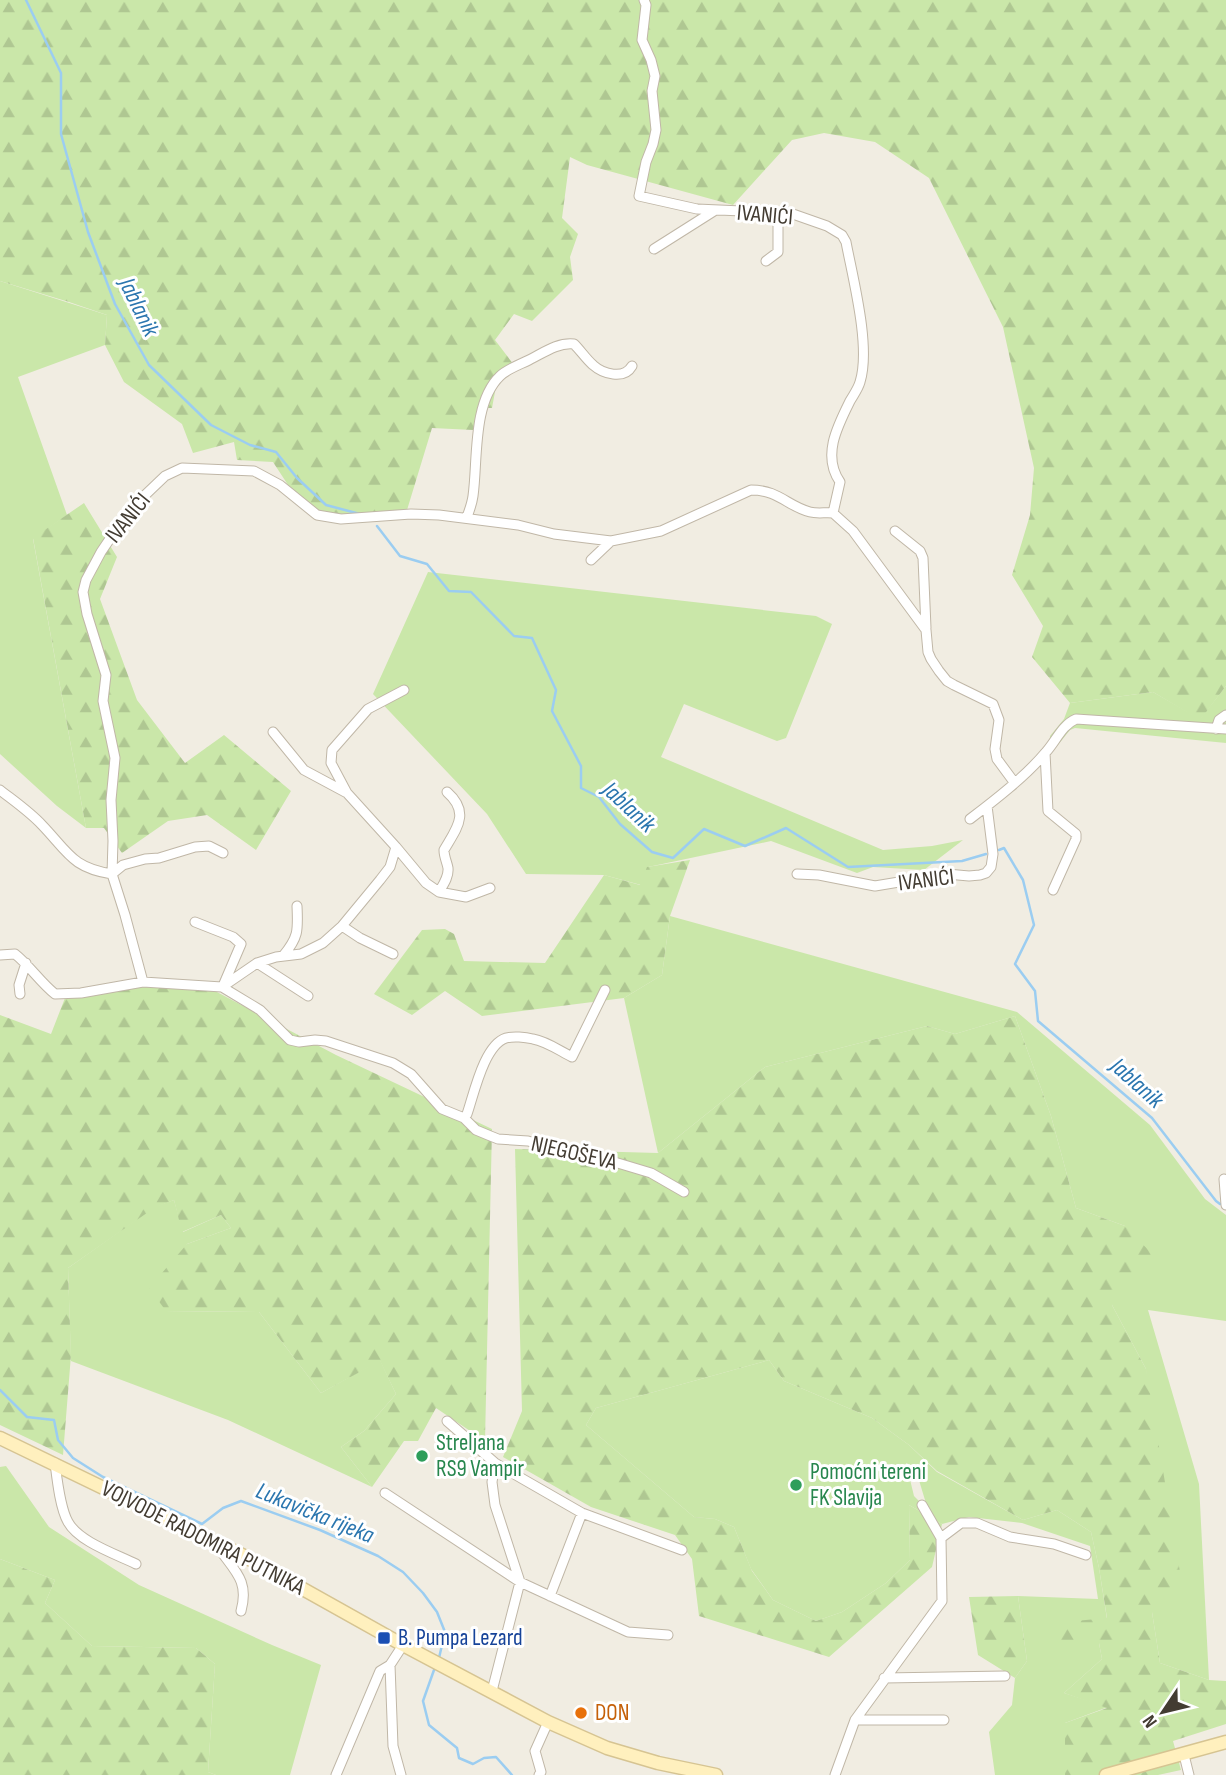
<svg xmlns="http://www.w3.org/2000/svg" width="1226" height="1775" font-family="'Sofia Sans Condensed',sans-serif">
<defs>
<pattern id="forest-firs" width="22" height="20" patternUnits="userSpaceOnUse" patternTransform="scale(1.75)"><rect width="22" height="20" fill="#cae7a9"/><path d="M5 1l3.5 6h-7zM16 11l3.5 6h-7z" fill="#afc792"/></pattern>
</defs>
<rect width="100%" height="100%" fill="#f1ede2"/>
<path fill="#cae7a9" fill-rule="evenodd" d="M0,281L107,315L105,345L18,377L67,515L33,539L86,828L57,806L0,754Z
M428,572L816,616L832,624L786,738L777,741L684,704L661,757L883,850L932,846L963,840L924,870L873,867L857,873L771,841L648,867L641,885L604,875L526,874L487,814L373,694Z
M1226,686V743L1075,728L1070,730L1049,756L1050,736L1064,719L1070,703L1153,692L1200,719Z
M670,916L1017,1012L1150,1125L1205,1199L1226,1215V1321L1148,1310L1199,1484L1209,1680L1160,1663L1152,1612L1146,1369L1112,1305L1125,1226L1076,1208L1051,1116L1015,1016L955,1034L927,1026L765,1067L658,1153L624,998L662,975Z
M174,1200L183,1232L221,1215L231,1228L187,1244L166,1311L259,1312L321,1393L380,1360L396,1394L364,1431L341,1447L372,1487L228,1420L71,1361L68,1268L154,1207Z
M769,1360L784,1381L872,1418L909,1445L937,1472L1023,1520L1057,1510L1091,1532L1099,1568L1107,1619L1099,1643L1102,1659L1064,1693L1108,1707L1065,1723V1775H995L989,1732L1012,1705L1015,1678L1027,1661L1018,1596L1098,1599L1090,1546L1022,1523L969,1517L942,1524L909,1505L910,1560L886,1583L842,1612L816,1621L773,1600L751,1569L734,1527L715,1519L694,1517L586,1425L596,1408ZM906,1463L915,1467L928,1510L914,1496Z
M6,1466L49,1527L139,1585L272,1645L321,1665L290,1775H216L208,1772L215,1664L196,1648L92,1646L45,1603L55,1580L0,1559V1467Z"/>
<path fill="url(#forest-firs)" d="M0,0H1226V686L1200,720L1153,692L1070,703L1032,657L1043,626L1012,575L1030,515L1034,468L1003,327L929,178L875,142L824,133L792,140L733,205L587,165L570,157L562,218L578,234L570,257L573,280L532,321L514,314L495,340L517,369L497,381L492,408H480L473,430L432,428L407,510L359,518L317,515L290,488L273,462L237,460L234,442L193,453L182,424L124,382L105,345L107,315L69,302L0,281Z
M84,503L117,557L100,599L137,700L185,763L224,735L291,791L256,850L207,815L168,821L122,853L104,828H86L33,538Z
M690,860L670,916L662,975L624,998L482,1016L445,991L412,1015L374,994L422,930L445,929L454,934L464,961L545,963L604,875L640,885L647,867Z
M142,986L215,991L336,1055L492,1129L485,1441L436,1408L418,1441H404L372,1487L341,1447L364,1431L396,1394L380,1361L321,1393L259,1312L166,1311L149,1288L187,1244L231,1228L221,1215L182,1232L174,1200L154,1208L68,1268L71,1355L63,1455L0,1425V1015L51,1034L65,998Z
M1015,1016L1051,1116L1076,1208L1125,1226L1157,1259L1112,1305L1146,1369L1180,1572L1175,1609L1152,1612L1160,1663L1209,1680L1226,1681V1724L1173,1741L1181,1770L1158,1775H1065V1723L1107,1708L1064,1693L1102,1659L1099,1643L1061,1647L1054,1623L1107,1618L1099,1568L1091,1532L1057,1510L1023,1520L937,1471L909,1445L872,1418L784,1381L769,1360L596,1408L586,1425L694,1517L715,1519L734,1527L752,1571L773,1600L816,1621L842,1612L886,1583L910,1560L909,1505L942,1524L932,1567L829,1657L699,1616L692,1559L675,1535L591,1507L503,1457L522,1411L515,1149L658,1153L765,1067L927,1026L955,1034Z
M0,1559L55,1580L45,1603L92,1646L196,1648L215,1664L208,1772L216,1775H0Z
M1018,1596L1027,1661L1015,1678L978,1655L969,1597Z"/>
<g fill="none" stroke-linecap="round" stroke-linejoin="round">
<path stroke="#9bcdf1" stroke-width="2.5" d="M26,0L61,73V134L88,232L115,304L149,365L211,425L250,445L276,452L297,478L326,505L360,514
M377,526L400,556L427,564L449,591L471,592L514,636L532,638L556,690L552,711L581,766V788L599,797L620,824L652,852L673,858L704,829L745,846L786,828L848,867L962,861L986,854
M999,850L1004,848L1023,880L1034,925L1015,964L1035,991L1038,1021L1152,1118L1216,1201L1220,1204
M0,1390L27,1417L54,1420L58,1440L73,1458L103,1477L202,1524L223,1508L241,1501L320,1530L378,1556L403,1572L423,1593L437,1612L445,1632L439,1658
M434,1670L423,1701L429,1725L457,1748L459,1758L473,1764L484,1758L496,1757L512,1775"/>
<g stroke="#c0b7a7" stroke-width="11">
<path id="street" d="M644,0L646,5L642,40L651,60L655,76L652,91L656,130L653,144L646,162L639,196L697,209L790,213L827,226L842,235L846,242C853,279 871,347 860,382C858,389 854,394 850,401C837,427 822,456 840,482L833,513
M654,249L714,211
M766,261L778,252V212
M467,517C469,511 472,504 473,496C478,461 472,403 500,376C507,369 519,365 529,360C543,353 558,342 574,344C581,351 586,359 593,365C603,374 624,380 632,366
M895,531L920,551L923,558L926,628
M591,560L611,541
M404,690L368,709L332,750L331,763L347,793L396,847L426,883L439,892L466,897L490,888
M1216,729L1219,720L1226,715
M273,732L304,770L345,792
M1045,753L1048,811L1076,834V839L1053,890
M0,790C14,801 30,812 42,825C68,852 72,868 112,874L125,915L143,982
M970,819C995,800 1026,776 1046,752C1056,741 1062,725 1076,719L1226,729
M112,874L113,841L111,800L115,758L103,701L106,675L87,614L83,592L86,580L101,552L124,518L143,497L165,476L182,468L254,471L280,485L317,515L341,519L411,514L439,515L518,525L554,534L611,541L661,531L751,490C779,490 787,506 810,512C818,514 826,512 833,513L853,531L926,630L928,652L931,659L939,671L947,681L954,685L993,704L999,720L995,749L997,759L1014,782
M112,874L123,865L145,859L159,858L195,847L209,846L223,853
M797,874L819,875L875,886L947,874L969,876L980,875L986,873L991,867L993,854L987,806
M439,892C443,885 449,877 448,868C447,862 444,857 444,850C456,829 471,813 447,792
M195,922L233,937L241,944L223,986
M342,926L360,938L393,954
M0,955L15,954C30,966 40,982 55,994L81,993L143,982L222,987L260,1010L290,1040L299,1042L315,1040L326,1041L393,1063L411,1074L442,1109L464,1118L476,1130L488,1135L498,1139L528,1141L583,1156L601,1158L651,1173L684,1192
M283,956C299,937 298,930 297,906
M257,963L308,996
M222,987L257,963L276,957L301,954L323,943L342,926L380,880L390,867L396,847
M20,994L19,985L26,963
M464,1118L467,1114C474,1094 484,1045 506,1038C513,1036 525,1037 533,1039C546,1041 560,1051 572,1057L605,990
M1224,1179L1226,1205
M447,1421L495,1463
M55,1463C57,1479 60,1508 68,1522C79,1542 116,1554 136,1564
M385,1493L520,1582L492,1691
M941,1538L961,1523H977L1010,1537L1054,1544L1086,1555
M218,1543L220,1550C236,1572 249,1582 241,1611
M550,1596L582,1513
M668,1635L628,1632L520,1582L495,1505L492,1482L495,1463L582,1513L682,1550
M884,1678L1005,1676
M855,1720H944
M1184,1755L1189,1775
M336,1775L380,1671L390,1665
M401,1775L393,1746L390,1665L403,1645
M539,1775L541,1772L535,1751L548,1722
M835,1775L855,1720L942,1601L941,1538L922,1505"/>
</g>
<g stroke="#d6c492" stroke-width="15">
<path id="secondary" d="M0,1438L244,1556L403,1645L548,1722L607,1748L658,1763L716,1775
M1106,1775L1226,1742"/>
</g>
<use href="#street" stroke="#fff" stroke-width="9"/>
<use href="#secondary" stroke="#fff0be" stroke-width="12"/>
</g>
<g fill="#2e9e5b" stroke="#fff" stroke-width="2.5">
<circle cx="422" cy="1456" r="7"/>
<circle cx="796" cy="1485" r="7"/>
</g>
<rect fill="#1a4fb4" stroke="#fff" stroke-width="2.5" x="377" y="1631" width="14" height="14" rx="3.5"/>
<circle fill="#e8710a" stroke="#fff" stroke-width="2.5" cx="581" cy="1713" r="7"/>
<g text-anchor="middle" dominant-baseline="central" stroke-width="6" stroke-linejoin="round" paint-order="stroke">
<g font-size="23" fill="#433c32" stroke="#fff">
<text transform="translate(765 215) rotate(5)">IVANIĆI</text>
<text transform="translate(128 518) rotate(-51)">IVANIĆI</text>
<text transform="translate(926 880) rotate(-7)">IVANIĆI</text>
<text transform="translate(574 1153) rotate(13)">NJEGOŠEVA</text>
<text transform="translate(203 1538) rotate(27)">VOJVODE RADOMIRA PUTNIKA</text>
</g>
<g font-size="23" fill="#27864d" stroke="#fff" text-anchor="start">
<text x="436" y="1443">Streljana<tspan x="436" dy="26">RS9 Vampir</tspan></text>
<text x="810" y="1472">Pomoćni tereni<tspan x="810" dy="26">FK Slavija</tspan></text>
</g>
<g font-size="23" fill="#164399" stroke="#fff" text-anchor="start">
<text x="398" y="1638">B. Pumpa Lezard</text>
</g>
<g font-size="23" fill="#c56008" stroke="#fff" text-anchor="start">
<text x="595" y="1713">DON</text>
</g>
<g font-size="24" font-style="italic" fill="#2b76af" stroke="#fff">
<text transform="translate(139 307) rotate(64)">Jablanik</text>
<text transform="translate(629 807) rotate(43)">Jablanik</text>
<text transform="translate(1137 1083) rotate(42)">Jablanik</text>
<text transform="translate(315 1513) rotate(22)">Lukavička rijeka</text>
</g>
</g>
<g transform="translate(1163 1712) rotate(235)" stroke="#ffffff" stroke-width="5" paint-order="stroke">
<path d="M0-5L12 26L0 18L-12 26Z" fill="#433c32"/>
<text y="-10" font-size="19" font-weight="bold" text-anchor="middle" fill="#433c32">N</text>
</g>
</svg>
